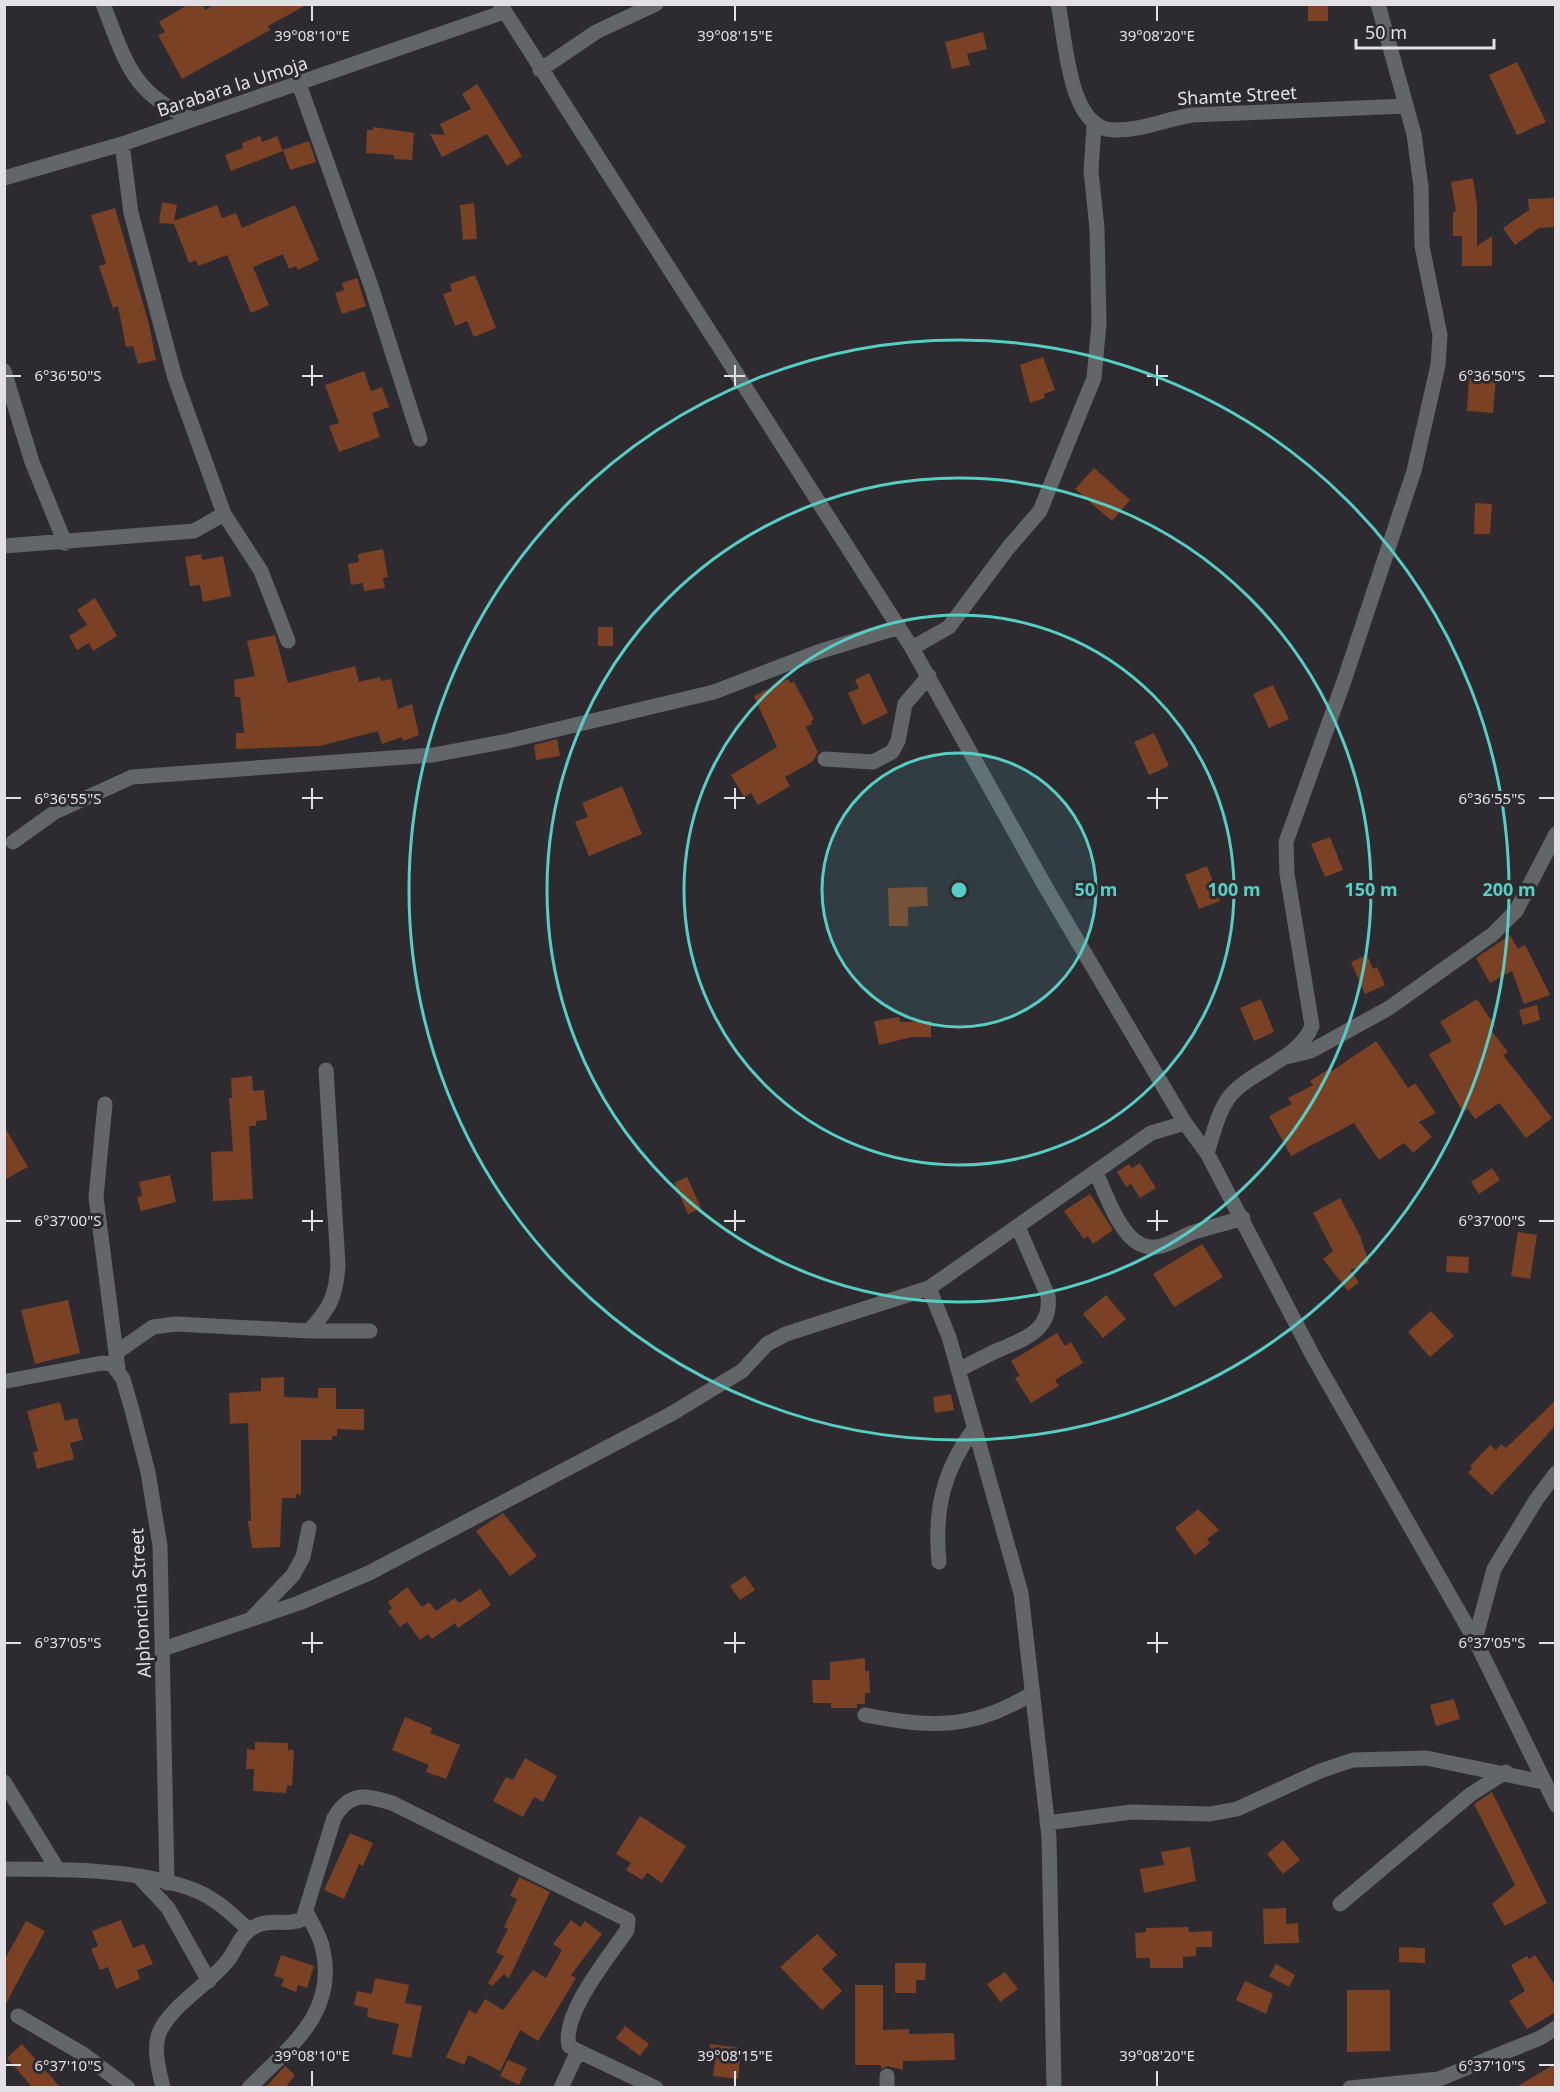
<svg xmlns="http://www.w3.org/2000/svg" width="1560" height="2092" font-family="'Noto Sans',sans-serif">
<rect width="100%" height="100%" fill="#2d2a30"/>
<path fill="#7b4125" d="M189,4H202L205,10L214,4H308L268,26L270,30L182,79L158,35L165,32L159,22Z
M1308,4H1328V21H1308Z
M983,32L987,49L967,54L970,65L952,69L945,42Z
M1517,62L1546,122L1517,135L1489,75Z
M477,84L522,156L507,166L487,134L442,157L430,134L445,135L440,124L471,109L462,94Z
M373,127L414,133L412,160L394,159V155L366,153L367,130H373Z
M260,136L262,142L277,136L283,151L231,171L225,155L243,148L242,143Z
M309,141L316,162L290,170L283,150Z
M1473,178L1477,205V246L1492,236V266H1462V236H1453V212L1456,211L1451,182Z
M1556,198V227L1539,228L1515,245L1503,228L1529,210L1528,199Z
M162,202L177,205L174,221L217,205L222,218L236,213L242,228L295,205L319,260L298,270L296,266L289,269L283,254L253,267L269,305L251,313L227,255L198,266L196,260L189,263L174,224L159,223Z
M474,203L477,239L463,240L460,205Z
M115,208L149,324L156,360L138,364L133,346L126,347L118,306L113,308L99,266L106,264L91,215Z
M475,275L496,328L474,337L467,321L455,326L443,294L452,291L450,284Z
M357,278L366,306L342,314L335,293L344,290L342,283Z
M1043,357L1055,390L1044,394L1045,398L1030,403L1020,365Z
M364,371L371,391L382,387L389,407L372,413L380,437L339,452L329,426L339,423L325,385Z
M1469,376L1496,378L1493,413L1467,411Z
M1094,468L1130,500L1112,521L1075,489Z
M1475,503L1492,504L1490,534H1474Z
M383,549L388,577L383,578L385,588L364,591L363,583L351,585L348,564L359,562L358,554Z
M201,554L202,560L223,556L231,596L203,602L200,585L190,586L185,557Z
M95,598L117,636L93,651L89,643L77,650L69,636L87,625L77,610Z
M598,627H613V646H598Z
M275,635L288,683L355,666L359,682L380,677L381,681L391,679L398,709L412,704L419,735L403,741L402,737L382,744L378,731L320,746L236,749V733H244L240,697H235L234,680L255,676L247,641Z
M869,673L888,713L863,725L848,693L859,688L855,680Z
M788,679L790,683L794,682L814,719L811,721L812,724L806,727L818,752L812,762L785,777L790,786L758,805L751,793L744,797L731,775L777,747L754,696Z
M1273,685L1289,719L1269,728L1253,694Z
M1154,733L1169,766L1149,775L1134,742Z
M557,739L560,756L536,760L534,745Z
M622,786L642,834L589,856L575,822L588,817L582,803Z
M1330,837L1343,870L1325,877L1311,844Z
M1207,866L1220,901L1199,909L1185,875Z
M927,887L928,906L908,907V926H889L888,888Z
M1510,935L1518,949L1525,945L1550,995L1524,1004L1512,971L1490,983L1476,958Z
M1367,955L1373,969L1377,967L1385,985L1365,994L1351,962Z
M1261,999L1274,1032L1254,1041L1240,1008Z
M1477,999L1495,1026L1490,1029L1508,1052L1503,1055L1552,1118L1526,1138L1499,1103L1475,1119L1468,1109L1463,1112L1429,1054L1452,1041L1440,1022Z
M1537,1005L1540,1020L1523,1025L1519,1010Z
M899,1017L900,1022L931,1021V1037H912L879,1045L874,1021Z
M1376,1041L1408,1088L1415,1083L1436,1113L1419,1122L1432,1137L1413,1153L1404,1143L1379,1160L1354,1123L1291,1156L1269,1116L1292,1104L1288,1098L1313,1085L1310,1081L1330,1068L1332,1071Z
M252,1076L253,1091L264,1090L267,1120L256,1121V1126H249L253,1199L213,1201L211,1152L233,1151L229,1098H232L231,1078Z
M4,1126L28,1167L4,1180Z
M1140,1163L1156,1188L1140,1198L1131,1184L1126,1187L1117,1172L1129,1164L1132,1168Z
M1492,1168L1500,1180L1479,1194L1471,1182Z
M170,1175L176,1202L141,1211L137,1197L142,1196L139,1182Z
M687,1177L701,1208L688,1214L674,1183Z
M1090,1194L1113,1230L1093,1244L1088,1236L1084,1239L1064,1211Z
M1340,1198L1360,1236L1369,1263L1350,1270L1359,1282L1348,1291L1323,1259L1333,1251L1313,1213Z
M1518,1232L1537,1235L1530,1279L1511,1276Z
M1202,1244L1223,1277L1174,1307L1153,1274Z
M1447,1256L1469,1257L1468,1273L1446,1272Z
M1106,1295L1126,1319L1103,1338L1083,1314Z
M68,1300L80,1353L35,1364L21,1310Z
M1431,1311L1454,1336L1430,1357L1408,1332Z
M1057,1333L1065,1346L1071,1342L1083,1363L1055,1380L1059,1386L1031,1403L1015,1378L1020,1376L1011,1361Z
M284,1377V1397L318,1398V1388H336V1409H364V1430L337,1429V1436H332V1440H301V1495L296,1494V1498H282L280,1547L252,1548L248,1521H251L248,1423L230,1424L229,1393L261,1391V1378Z
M951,1394L954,1410L935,1413L933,1397Z
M1556,1400V1425L1492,1495L1468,1473L1472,1468L1470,1466L1490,1445L1496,1450L1501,1444L1506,1448Z
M60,1402L65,1421L77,1418L83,1440L70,1443L74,1459L37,1469L33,1452L38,1451L27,1411Z
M1198,1509L1219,1530L1207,1539L1210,1543L1195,1555L1175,1528Z
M503,1513L537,1556L510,1576L476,1531Z
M745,1576L755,1590L740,1600L730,1586Z
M407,1587L422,1607L429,1602L436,1611L455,1598L459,1603L480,1589L491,1605L458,1628L455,1623L432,1639L428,1634L420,1640L407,1622L400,1627L388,1611L392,1608L388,1602Z
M865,1658V1671H869L870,1693H865V1704H857V1708H831V1703H813L812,1680H830V1662Z
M1454,1699L1460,1719L1436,1726L1430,1705Z
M405,1717L432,1728L430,1733L460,1745L446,1779L426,1772L429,1765L392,1750Z
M255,1742L288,1743V1750H294L292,1786L287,1785L286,1793L253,1791L254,1769H246L247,1749L255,1750Z
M525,1758L557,1776L543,1802L534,1797L523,1817L493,1801L506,1777L513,1780Z
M1492,1792L1547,1903L1505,1926L1492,1904L1515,1885L1474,1804Z
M640,1816L686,1846L662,1883L647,1873L642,1880L626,1870L631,1863L616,1854Z
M350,1833L373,1843L363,1866L359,1864L344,1899L324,1890Z
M1283,1840L1300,1860L1283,1874L1267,1854Z
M1190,1847L1196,1881L1144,1893L1140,1869L1164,1865L1161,1852Z
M519,1877L550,1892L509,1978L504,1974L492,1986L488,1983L504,1956L496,1952L508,1929L504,1927L517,1899L510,1896Z
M1286,1908V1924L1298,1923L1299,1943L1264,1944L1263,1909Z
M121,1920L133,1948L144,1944L153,1964L137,1970L140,1979L116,1989L108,1967L100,1970L91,1949L98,1946L92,1931Z
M571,1920L580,1927L585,1921L602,1934L571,1975L576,1978L538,2041L520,2030L500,2071L468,2055L464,2065L446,2057L469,2010L476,2014L485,1999L503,2010L533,1970L546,1978L562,1950L553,1944Z
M26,1921L45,1931L4,2007V1961Z
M1188,1927L1189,1932L1212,1931V1947H1196V1956L1183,1957V1968H1150V1958H1136L1135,1933L1146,1932V1928Z
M817,1934L837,1955L822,1969L842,1991L822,2010L780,1967Z
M1399,1947L1425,1948V1963L1399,1962Z
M281,1955L314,1966L307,1988L298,1985L296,1992L281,1986L284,1979L274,1976Z
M1535,1955L1556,1987V2012L1527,2029L1509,2001L1525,1991L1511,1965L1527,1956L1529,1959Z
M895,1963H926L925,1980H916V1993H895Z
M1276,1964L1295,1975L1289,1987L1269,1976Z
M1005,1972L1018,1989L1000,2002L987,1984Z
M375,1978L409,1985L405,2003L422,2006L411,2058L392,2054L399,2024L367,2017L368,2008L354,2005L357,1991L372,1994Z
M1245,1981L1273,1994L1266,2014L1236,2000Z
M855,1985H883V2030L909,2029V2034L954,2033L955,2060L903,2061V2070L888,2066L881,2069V2065H855Z
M1347,1990H1390V2051L1347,2052Z
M625,2026L649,2044L640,2056L616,2038Z
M22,2044L61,2088H33L7,2058Z
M710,2044L741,2048L738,2079L713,2076L715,2061L708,2060Z
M508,2060L527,2068L519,2085L500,2076Z
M1556,2063V2088H1515Z
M285,2066L295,2075L285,2088H265Z"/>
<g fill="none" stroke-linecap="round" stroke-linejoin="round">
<path stroke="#626668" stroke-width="15" d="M103,4C125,60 132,95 193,119
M500,4L912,648L1045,886L1185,1123L1207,1153L1314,1358L1475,1640L1556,1805
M1058,4C1066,39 1068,130 1114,130C1140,131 1166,119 1192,115L1406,106
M540,70L596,32L656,4
M299,84L371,286L420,439
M122,144L131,213L175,378L224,514L261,571L288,641
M4,178L122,144L504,12
M4,371L32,462L65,543
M4,546L194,531L224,514
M912,648L949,627L1008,548L1040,511L1094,378L1099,323L1097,228L1091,171L1094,126
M825,759L873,762L892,752L898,741L905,704L929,676
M13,842L55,812L132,777L433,755L508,741L714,692L818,652L899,627
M1286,1057L1311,1051L1389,1008L1493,934L1516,911L1556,834
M105,1104L96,1197L118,1369
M1207,1153C1213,1135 1218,1111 1230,1096C1252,1070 1299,1059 1312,1026L1287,874L1286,842L1344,681L1414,471L1438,365L1440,335L1422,246L1421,187L1414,134L1378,4
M1096,1172C1105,1193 1120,1236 1142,1245C1159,1253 1179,1237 1194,1232C1210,1227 1227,1223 1243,1218
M929,1288L949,1337L1021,1593L1049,1837L1054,2088
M309,1331C330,1308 336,1297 338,1265L326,1070
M117,1352L153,1327L176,1324L309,1331H370
M959,1370C971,1363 984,1357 996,1351C1024,1339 1052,1331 1048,1296L1018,1227
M7,1381L102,1363L112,1364L123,1379L132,1410L148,1472L160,1546L167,1883
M939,1562C934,1511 943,1470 974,1429
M252,1618L293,1575L303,1557L309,1528
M1475,1640L1494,1569L1536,1500L1556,1473
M163,1649L299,1603L369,1573L671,1414L742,1371L767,1344L786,1334L929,1288L1151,1133L1185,1123
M865,1715C932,1728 973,1730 1033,1693
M4,1782L58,1870
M1047,1823L1131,1812L1210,1814L1237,1809L1320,1771L1353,1760L1426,1758L1543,1782
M4,1869C62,1869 134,1869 189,1888C213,1896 231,1913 249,1930
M140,1878L168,1908L209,1981
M1340,1904L1471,1794L1506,1772
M18,2016L83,2054L128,2088
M887,2076V2088
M163,2088C159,2071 153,2049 159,2033C171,2005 210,1984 229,1959C238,1946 241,1932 258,1925C272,1919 289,1926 303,1919L334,1818C350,1791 365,1795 392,1803L628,1920L627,1930C609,1957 561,2014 569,2046L578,2051L656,2088
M249,2088C289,2047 337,2014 323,1950C321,1937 312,1924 307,1913
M561,2088L578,2051
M1350,2088L1439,2079L1540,2038L1556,2028"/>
</g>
<path fill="none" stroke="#e2e0e5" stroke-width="2" d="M312,6V21M735,6V21M1157,6V21M312,365V386M735,365V386M1157,365V386M6,376H21M302,376H323M724,376H745M1147,376H1168M1539,376H1554M312,788V809M735,788V809M1157,788V809M6,798H21M302,798H323M724,798H745M1147,798H1168M1539,798H1554M312,1210V1231M735,1210V1231M1157,1210V1231M6,1221H21M302,1221H323M724,1221H745M1147,1221H1168M1539,1221H1554M312,1632V1653M735,1632V1653M1157,1632V1653M6,1643H21M302,1643H323M724,1643H745M1147,1643H1168M1539,1643H1554M6,2065H21M1539,2065H1554M312,2071V2086M735,2071V2086M1157,2071V2086"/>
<circle cx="959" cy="890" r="137" fill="#56cec4" fill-opacity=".12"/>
<g fill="none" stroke="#56cec4" stroke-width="3">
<circle cx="959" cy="890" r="137"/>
<circle cx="959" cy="890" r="275"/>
<circle cx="959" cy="890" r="412"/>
<circle cx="959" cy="890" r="550"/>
</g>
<g text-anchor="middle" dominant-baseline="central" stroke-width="6" stroke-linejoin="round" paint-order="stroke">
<g font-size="18" fill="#e2e0e5" stroke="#2d2a30">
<text transform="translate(232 86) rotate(-18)">Barabara la Umoja</text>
<text transform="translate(1237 95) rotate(-3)">Shamte Street</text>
<text transform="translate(140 1603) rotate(-93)">Alphoncina Street</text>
</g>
</g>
<g font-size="15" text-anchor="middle" fill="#e2e0e5" stroke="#2d2a30" stroke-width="6" stroke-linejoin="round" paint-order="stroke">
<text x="312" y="41">39°08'10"E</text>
<text x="735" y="41">39°08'15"E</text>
<text x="1157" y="41">39°08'20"E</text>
<text x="68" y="381">6°36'50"S</text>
<text x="1492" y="381">6°36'50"S</text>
<text x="68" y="804">6°36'55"S</text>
<text x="1492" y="804">6°36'55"S</text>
<text x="68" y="1226">6°37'00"S</text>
<text x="1492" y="1226">6°37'00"S</text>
<text x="68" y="1648">6°37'05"S</text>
<text x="1492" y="1648">6°37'05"S</text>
<text x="312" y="2061">39°08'10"E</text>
<text x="735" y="2061">39°08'15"E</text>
<text x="1157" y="2061">39°08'20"E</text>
<text x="68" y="2071">6°37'10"S</text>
<text x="1492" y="2071">6°37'10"S</text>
</g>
<circle cx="959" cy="890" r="9" fill="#56cec4" stroke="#2d2a30" stroke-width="3"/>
<g font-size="18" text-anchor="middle" font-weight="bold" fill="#56cec4" stroke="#2d2a30" stroke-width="6" stroke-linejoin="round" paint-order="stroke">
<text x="1096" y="896">50 m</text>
<text x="1234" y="896">100 m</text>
<text x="1371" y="896">150 m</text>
<text x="1509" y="896">200 m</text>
</g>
<rect width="1560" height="2092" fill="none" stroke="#e2e0e5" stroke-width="12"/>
<path d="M1356 39v9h138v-9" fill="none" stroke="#e2e0e5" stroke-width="3"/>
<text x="1365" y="39" font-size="18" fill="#e2e0e5" stroke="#2d2a30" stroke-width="4.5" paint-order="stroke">50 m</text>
</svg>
